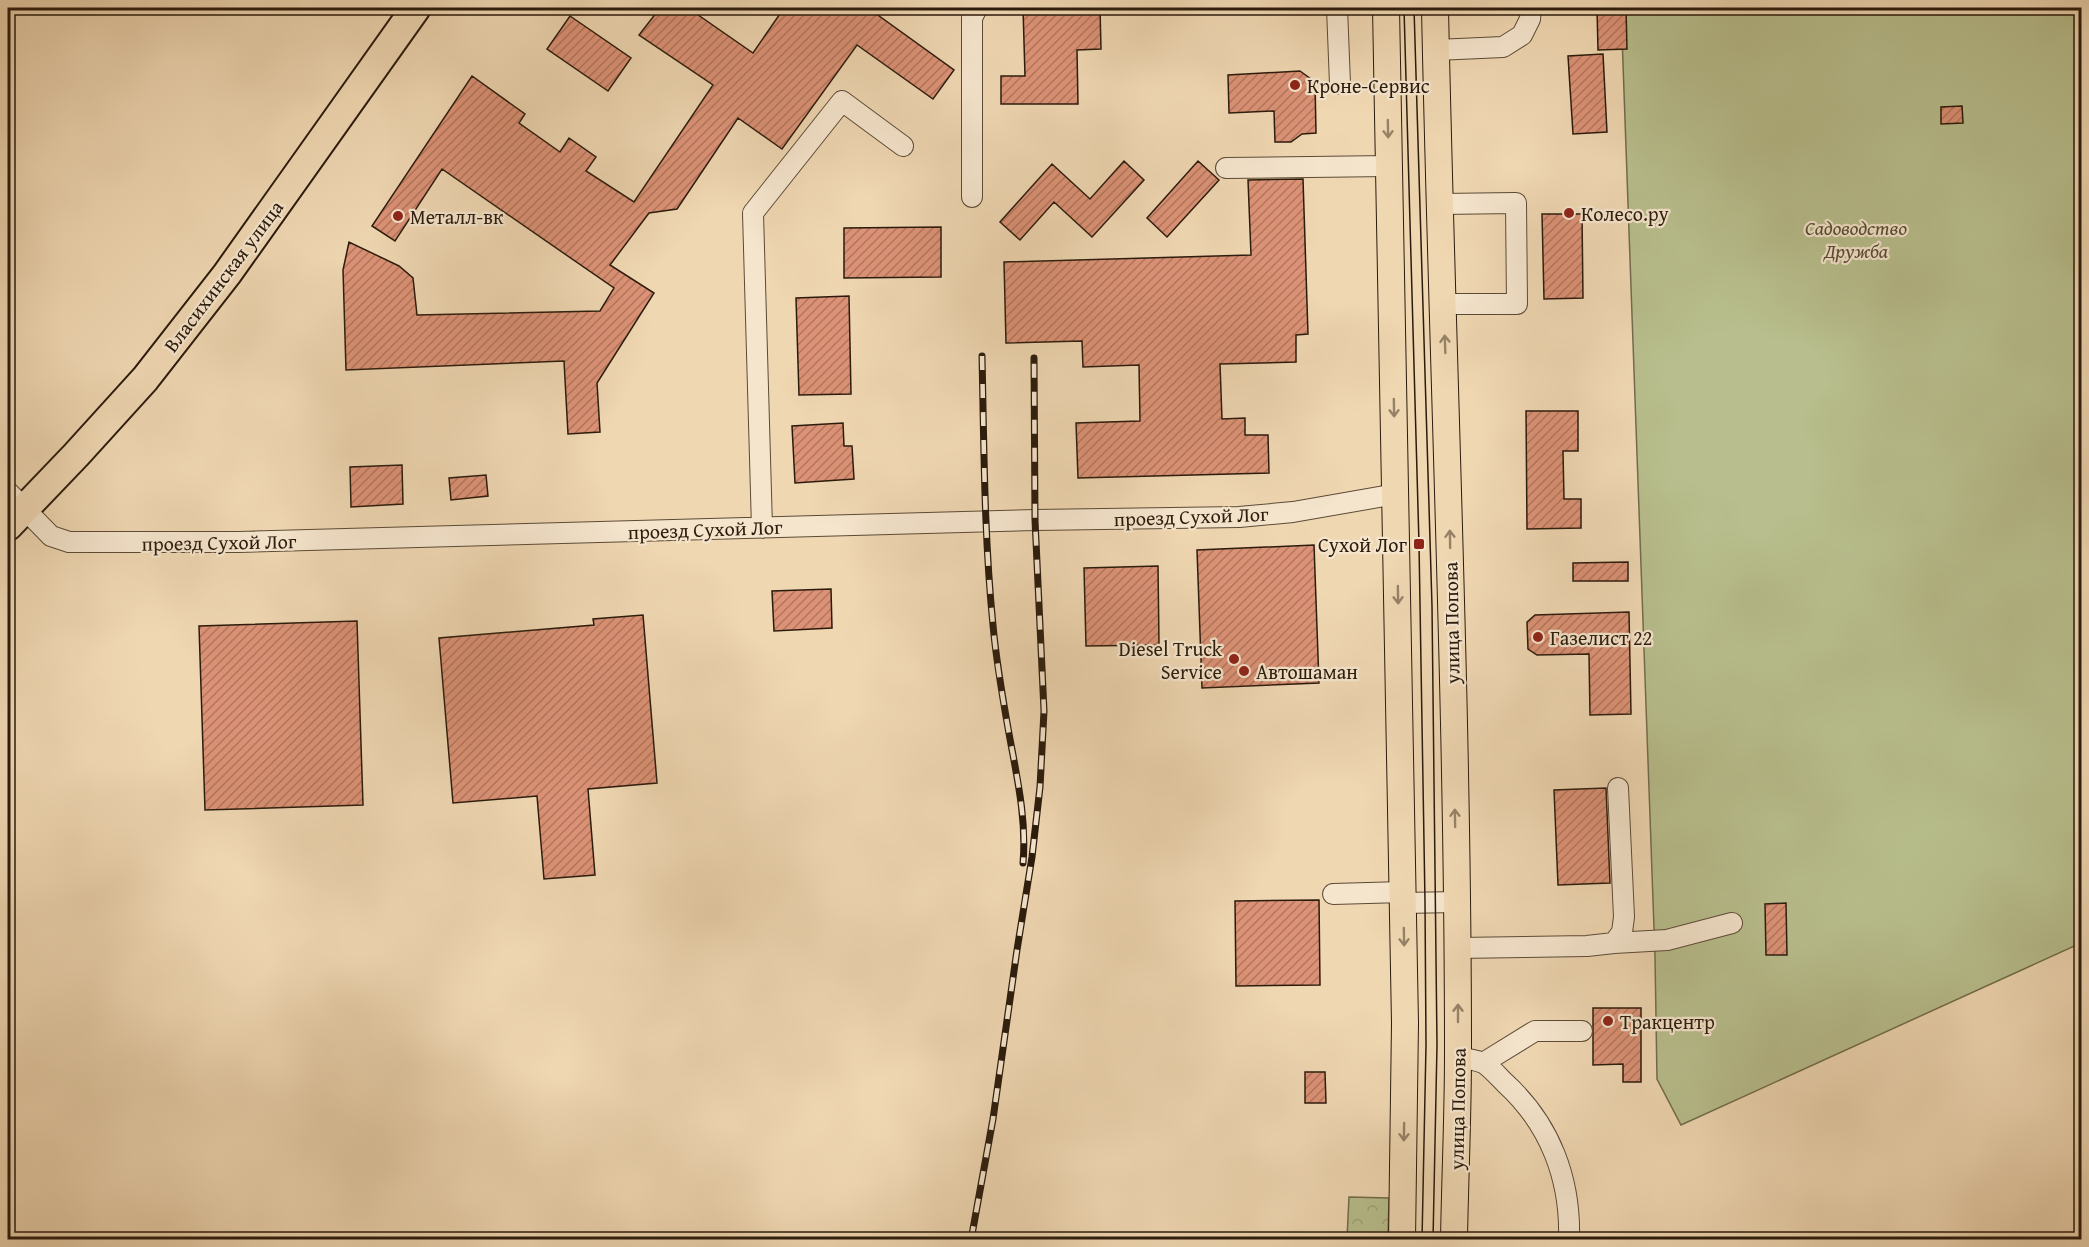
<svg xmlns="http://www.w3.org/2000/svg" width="2089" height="1247" font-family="'Gentium Book Plus',serif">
<defs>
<pattern id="forest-crowns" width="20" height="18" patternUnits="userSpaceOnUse" patternTransform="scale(1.5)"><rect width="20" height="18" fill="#b8be8d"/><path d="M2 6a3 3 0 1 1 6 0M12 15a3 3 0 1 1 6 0" fill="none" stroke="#9ea378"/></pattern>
<pattern id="building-hatch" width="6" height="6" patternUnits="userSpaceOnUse" patternTransform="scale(1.5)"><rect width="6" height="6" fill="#dc9276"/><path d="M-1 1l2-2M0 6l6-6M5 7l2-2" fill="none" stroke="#b3765f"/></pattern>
</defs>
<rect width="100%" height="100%" fill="#efd7b2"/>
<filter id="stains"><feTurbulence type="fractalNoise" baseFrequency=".00333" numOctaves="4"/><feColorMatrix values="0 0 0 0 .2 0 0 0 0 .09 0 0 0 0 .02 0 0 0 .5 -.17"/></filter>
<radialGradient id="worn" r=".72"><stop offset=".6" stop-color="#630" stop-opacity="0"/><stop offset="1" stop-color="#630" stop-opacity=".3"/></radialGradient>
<path fill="url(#forest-crowns)" stroke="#726c4c" stroke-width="1.5" d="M1349,1197L1389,1198L1388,1239H1347Z"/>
<path fill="#b8be8d" stroke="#726c4c" stroke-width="1.5" d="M1621,8H2081V943L1681,1125L1657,1079L1655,956Z"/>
<path fill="url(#building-hatch)" stroke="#2b1b0c" stroke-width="1.5" d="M660,8H688L753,53L784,8H868L954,70L933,99L857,45L782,149L738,118L677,209L649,213L610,265L654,293L597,383L600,432L568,434L564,361L346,370L343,270L349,242L399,266L413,278L417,315L600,311L614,288L442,169L395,241L372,226L472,76L525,114L519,123L560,152L569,138L596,157L586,171L634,202L713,85L639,35Z
M1023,8H1100L1101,49L1077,50L1078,104H1001V76H1025Z
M1597,8H1626L1627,49L1598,50Z
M570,16L631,58L608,91L547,49Z
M1603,54L1607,132L1573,134L1568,56Z
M1300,71L1315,82L1316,133L1302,134L1291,142H1275L1274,111L1229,113L1228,75Z
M1962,106L1963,123L1941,124V107Z
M1124,161L1144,180L1092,237L1054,202L1020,240L1000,222L1052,164L1090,199Z
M1198,161L1219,180L1167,237L1147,218Z
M1303,179L1308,334L1296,335V362L1220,364L1222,419L1245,418V435H1268L1269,473L1078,478L1076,423L1140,421L1139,365L1083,367L1082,341L1006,343L1004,262L1251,255L1248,180Z
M1542,214H1582L1583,298L1544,299Z
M941,227V277L844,278V228Z
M849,296L851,394L799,395L796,298Z
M1526,411H1578V451H1563L1564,499H1581V528L1527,529Z
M843,423L844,446H852L854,479L795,483L792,426Z
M402,465L403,504L351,507L350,467Z
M486,475L488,496L451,500L449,478Z
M1314,545L1319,683L1202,688L1197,550Z
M1628,562V581H1573V563Z
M1158,566L1159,645L1086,646L1084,568Z
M831,589L832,628L774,631L772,591Z
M1629,612L1631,714L1590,715L1589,654L1537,655L1528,649L1527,622L1535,615Z
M643,615L657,783L588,789L595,875L544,879L537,796L453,803L439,638L594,625L593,619Z
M357,621L363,805L205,810L199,626Z
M1606,788L1610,883L1558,885L1554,790Z
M1319,900L1320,985L1236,986L1235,901Z
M1786,903L1787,955H1766L1765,904Z
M1593,1008H1641V1082H1623V1064L1593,1065Z
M1305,1072H1325L1326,1103H1305Z"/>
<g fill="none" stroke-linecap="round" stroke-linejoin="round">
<g stroke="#5c4a36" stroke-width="22">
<path id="minor" d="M1337,8L1340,84
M1436,50L1503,47L1522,35L1530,19L1531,8
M1226,168L1389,166
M972,197V18L977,8
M1440,204L1516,203L1517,304H1444
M8,492L51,536L69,542H239L1035,520L1239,517L1293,512L1396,494
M762,528L753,213L842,101L903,146
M1333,894L1403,892
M1403,903L1457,902
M1614,943L1667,940L1732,923
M1457,948L1587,946L1614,943L1622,932L1624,917L1618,788
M1458,1057C1466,1059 1478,1060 1485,1064C1492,1069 1499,1077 1505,1083C1550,1124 1571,1179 1569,1240
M1483,1063L1535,1031H1582"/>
</g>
<g stroke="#2b1b0c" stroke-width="28">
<path id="major" d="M1386,8L1405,1023L1402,1240
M1435,8C1442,356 1458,705 1458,1054C1458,1116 1455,1178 1454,1240"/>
</g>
<g stroke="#2b1b0c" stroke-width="32">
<path id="highway" d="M8,526L76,455L145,379L227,274L416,8"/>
</g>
<use href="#minor" stroke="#f5e5cd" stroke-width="20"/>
<use href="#major" stroke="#efd7b2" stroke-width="26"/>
<use href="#highway" stroke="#efd7b2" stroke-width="28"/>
<path stroke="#2b1b0c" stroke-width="1.5" d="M1404,8L1419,544L1425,902L1426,1045L1422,1240
M1414,8L1432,606L1437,1045L1433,1240"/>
<g stroke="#2b1b0c" stroke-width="7">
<path id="rail" d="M982,356C984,446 984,535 993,625C996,659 1002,694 1008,728C1016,773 1027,818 1023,863
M971,1240L993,1119L1017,950L1032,857L1040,787L1044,711L1035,520L1034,358"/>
</g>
<use href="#rail" stroke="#f5e5cd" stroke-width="4.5" stroke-dasharray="14" stroke-linecap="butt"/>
</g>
<defs><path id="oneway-shaft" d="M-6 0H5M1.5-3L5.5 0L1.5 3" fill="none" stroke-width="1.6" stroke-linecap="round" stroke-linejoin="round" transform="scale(1.5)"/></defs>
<g stroke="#978267">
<use href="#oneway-shaft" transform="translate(1388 129) rotate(89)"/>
<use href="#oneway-shaft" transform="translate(1445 344) rotate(-92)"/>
<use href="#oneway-shaft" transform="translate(1394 408) rotate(89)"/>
<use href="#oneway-shaft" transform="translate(1450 539) rotate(-91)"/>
<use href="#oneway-shaft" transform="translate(1398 595) rotate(89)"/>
<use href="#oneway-shaft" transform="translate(1455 818) rotate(-91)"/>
<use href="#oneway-shaft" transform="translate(1404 937) rotate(89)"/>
<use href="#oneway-shaft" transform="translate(1458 1013) rotate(-90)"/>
<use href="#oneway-shaft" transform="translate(1404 1132) rotate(91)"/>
</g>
<g fill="#8f2418" stroke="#f5e5cd" stroke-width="2">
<circle cx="1295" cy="85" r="6"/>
<circle cx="1569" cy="213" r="6"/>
<circle cx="398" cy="216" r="6"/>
<rect x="1413" y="538" width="12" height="12" rx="3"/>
<circle cx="1538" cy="637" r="6"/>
<circle cx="1234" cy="659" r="6"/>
<circle cx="1244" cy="671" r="6"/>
<circle cx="1608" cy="1021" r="6"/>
</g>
<g text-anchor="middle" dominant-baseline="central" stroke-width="4.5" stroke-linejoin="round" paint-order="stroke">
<g font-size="20" fill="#2b1b0c" stroke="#f5e5cd" text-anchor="start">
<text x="1307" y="85">Кроне-Сервис</text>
<text x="1581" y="213">Колесо.ру</text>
<text x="410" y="216">Металл-вк</text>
<text x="1407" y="544" text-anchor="end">Сухой Лог</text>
<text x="1550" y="637">Газелист 22</text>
<text x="1222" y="648" text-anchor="end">Diesel Truck<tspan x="1222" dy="23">Service</tspan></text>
<text x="1256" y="671">Автошаман</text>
<text x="1620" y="1021">Тракцентр</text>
</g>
<g font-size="20" font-style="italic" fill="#554c33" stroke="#f5e5cd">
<text x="1856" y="227">Садоводство<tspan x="1856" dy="23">Дружба</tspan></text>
</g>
<g font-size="20" fill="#2b1b0c" stroke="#f5e5cd">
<text transform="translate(223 276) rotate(-53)">Власихинская улица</text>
<text transform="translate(1191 516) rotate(-2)">проезд Сухой Лог</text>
<text transform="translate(705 529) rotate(-2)">проезд Сухой Лог</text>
<text transform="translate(219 542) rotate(-1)">проезд Сухой Лог</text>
<text transform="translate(1451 623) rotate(-91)">улица Попова</text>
<text transform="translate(1457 1109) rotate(-89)">улица Попова</text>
</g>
</g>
<rect width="2089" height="1247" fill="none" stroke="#efd7b2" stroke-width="30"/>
<rect x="9" y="9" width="2071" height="1229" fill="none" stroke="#2b1b0c" stroke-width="3"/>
<rect x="15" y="15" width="2059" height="1217" fill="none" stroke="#2b1b0c" stroke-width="1.5"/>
<rect width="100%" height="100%" filter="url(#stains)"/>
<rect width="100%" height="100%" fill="url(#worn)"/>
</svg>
